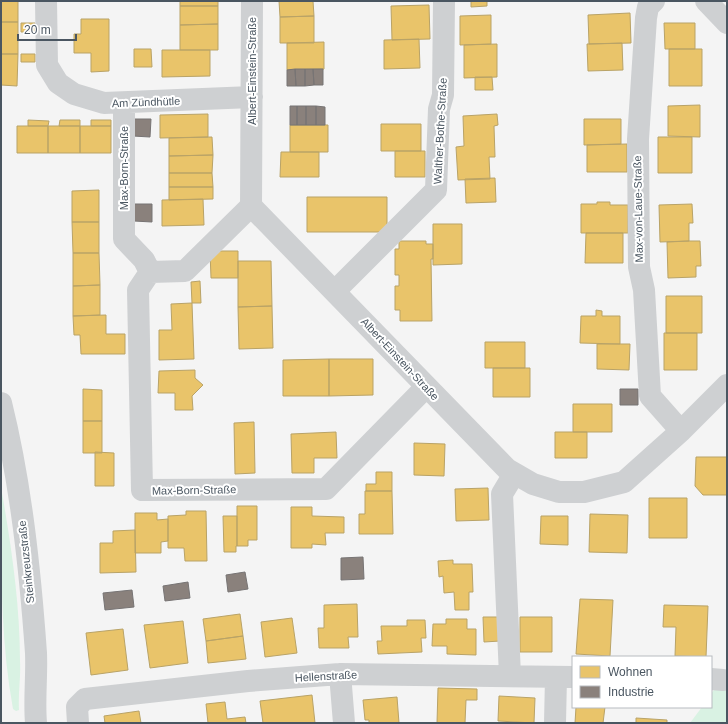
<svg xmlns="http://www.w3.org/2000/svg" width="728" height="724" font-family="Helvetica,sans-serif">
<rect width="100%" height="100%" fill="#f4f4f4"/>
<path fill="#d9f2e3" d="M1,487C11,544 20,603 20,661C21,677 18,693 19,710L16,711L13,709C0,637 1,561 1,487Z
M727,672V723H690L702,707H711V694Z"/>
<path fill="#e9c46a" stroke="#b9a367" d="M1,1H18V22H1Z
M180,1H218V6H180Z
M279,1H313L314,16L280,17Z
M471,1H487V6L471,7Z
M429,5L430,39L392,40L391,6Z
M180,6H218V24L180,25Z
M630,13L631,43L589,44L588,15Z
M491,15V44L460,45V16Z
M314,16V43H280V17Z
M81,19H109V71L91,72V53H74V34H81Z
M1,22H18V54H1Z
M21,23H35V32H21Z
M664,23H695V49H665Z
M218,24V50H180V25Z
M419,39L420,68L384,69V40Z
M324,42V69L287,70V43Z
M622,43L623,70L588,71L587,44Z
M497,44V77L464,78V45Z
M134,49H151L152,67H134Z
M669,49H702V86H669Z
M162,50H210V76L162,77Z
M1,54H18L17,86L1,85Z
M21,54H35V62H21Z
M475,77H492L493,90H475Z
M700,105V137L668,136V106Z
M208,114V137L160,138V115Z
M497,114L498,125L494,126L495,157H489L490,179L458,180L456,147L464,146L463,116Z
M584,119H621V144L584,145Z
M28,120L49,121L48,126H28Z
M60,120H80V126H59Z
M91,120H111V126H91Z
M381,124H421V151H381Z
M290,125H328V152H290Z
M17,126H48V153H17Z
M48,126H80V153H48Z
M80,126H111V153H80Z
M212,137L213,155L169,156V138Z
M658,137H692V173H658Z
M627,144V172H587V145Z
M395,151H425V177H395Z
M281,152H319V177H280Z
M213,155L212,173H169V156Z
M169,173H212L213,187H169Z
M495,178L496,202L466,203L465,179Z
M169,187H213V199L169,200Z
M99,190V222H72V191Z
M307,197H387V232H307Z
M203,199L204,225L162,226V200Z
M597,202H610V205H628V233H581V204H597Z
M692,204L693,223H689V241L660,242L659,205Z
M72,222H99V253H73Z
M433,224H462V264L433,265Z
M586,233H623V263H585Z
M399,241H426V244H433V259H431L432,321H400V310H395V286H399V275H395V249H399Z
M689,241H700L701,266H696V277L668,278L667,242Z
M210,251H238V278H211Z
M73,253H99L100,285L73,286Z
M238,261H271L272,306L238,307Z
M200,281L201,303H192L191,282Z
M100,285V315L73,316V286Z
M666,296H702V333H666Z
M192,303L194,359L159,360V330H172L171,304Z
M272,306L273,348L239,349L238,307Z
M596,310L602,311V316H620V344L580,343L581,316H596Z
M106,315V334H125V354H81L80,335H74L73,316Z
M664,333H697V370H664Z
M485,342H525V368H485Z
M597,344H630L629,370L597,369Z
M329,359V396H283V360Z
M329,359H373V395L329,396Z
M493,368H530V397H493Z
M195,370V378L203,385L192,396L193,410H175V393H158L159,371Z
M83,389L102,390V421H83Z
M573,404H612V432H573Z
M83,421H102V453H83Z
M254,422L255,473L235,474L234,423Z
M336,432L337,458H314V473H292L291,434Z
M555,432H587V458H555Z
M414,443L445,444L444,476L414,475Z
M95,452L114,453V486H95Z
M696,457H727V495H703L695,486Z
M376,472H392V491H366V484H376Z
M488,488L489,520L456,521L455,489Z
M365,491H392L393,534H359V514H365Z
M649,498H687V538H649Z
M237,506H257V540H248V546H237Z
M291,507H312V516L344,517V533H325L326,545L312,544V548H291Z
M186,511H206L207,561H185L184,548H168V516L186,515Z
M135,513H157V520L168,519V541L161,542V553H135Z
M590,514L628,515L627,553L589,552Z
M223,516H237V546H236V552H224Z
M541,516H568V545L540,544Z
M135,530L136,572L100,573V543H113V531Z
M453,560V564H472L473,592H469V610H455L454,592L444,593L443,576L439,577L438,561Z
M580,599L613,600L610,656L576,654Z
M357,604L358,637H348L349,648H319L318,628H324V605Z
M664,605L708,606L706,657L675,656L676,627H663Z
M240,614L243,636L206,641L203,619Z
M483,617H499L500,641L484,642Z
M520,617H552V652H520Z
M292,618L297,653L265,657L261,622Z
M446,619H467V629H476V655L447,654V646H432L433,624H446Z
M407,620H425L426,638H421L422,652L378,654L377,641H382L381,626H407Z
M183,621L188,663L150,668L144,625Z
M123,629L128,670L91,675L86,633Z
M243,636L246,659L208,663L206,641Z
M438,688L477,689V700H466L465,723H437Z
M312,695L315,723H263L260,701Z
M499,696L535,698L534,723L498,721Z
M397,697L399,723H369V720H365L363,700Z
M225,702L227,719L245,717L246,723H208L206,704Z
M576,707H605L603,723H575Z
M139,711L141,723H105L104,716Z
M636,718L667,720V723H636Z"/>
<path fill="#8a817c" stroke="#777474" d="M295,69H305V86H296Z
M295,69L296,86H287V70Z
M305,69H313L314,85L305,86Z
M313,69H323V85H314Z
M290,106H297V125H290Z
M297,106H306V125H297Z
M306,106H316V125H306Z
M316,106L325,107V125H316Z
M134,119H151L150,137L133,136Z
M134,204H152V222L134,221Z
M620,389H638V405H620Z
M363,557L364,579L341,580V558Z
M245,572L248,589L228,592L226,575Z
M188,582L190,598L165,601L163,586Z
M132,590L134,607L105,610L103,593Z"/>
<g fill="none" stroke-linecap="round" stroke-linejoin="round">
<path stroke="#ced0d2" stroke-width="22" d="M46,1L47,65L58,83L74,94L104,103L252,97
M252,1L251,206L507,469L533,484L559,492H584L624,482L681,431L727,385
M654,1L648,7L646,18L638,139L639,267L644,290L650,396L681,431
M706,1L727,23
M124,103V239L144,260L150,272
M150,272L138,290L142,490L326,489L426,387
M150,272L185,271L251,206
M335,291L436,190L439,109L443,95L444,1
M1,403C21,484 30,569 36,653C37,676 34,700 36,723
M340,674L344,723
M510,676L502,494L514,474
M711,679L723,680
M78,723L77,707L85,699L248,681L340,674L573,677
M555,723L556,677"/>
</g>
<g text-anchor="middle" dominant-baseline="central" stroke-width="4" stroke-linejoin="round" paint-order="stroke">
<g font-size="11" fill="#4a5661" stroke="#fff">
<text transform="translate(252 71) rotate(-90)">Albert-Einstein-Straße</text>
<text transform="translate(146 102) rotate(-2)">Am Zündhütle</text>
<text transform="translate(440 131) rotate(-87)">Walther-Bothe-Straße</text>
<text transform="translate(124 168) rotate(-90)">Max-Born-Straße</text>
<text transform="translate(638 209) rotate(-91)">Max-von-Laue-Straße</text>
<text transform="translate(400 359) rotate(47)">Albert-Einstein-Straße</text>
<text transform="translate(194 490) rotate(-1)">Max-Born-Straße</text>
<text transform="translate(26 562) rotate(-96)">Steinkreuzstraße</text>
<text transform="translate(326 676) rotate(-3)">Hellenstraße</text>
</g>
</g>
<rect width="728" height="724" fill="none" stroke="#4a5661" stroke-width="4"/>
<rect x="572" y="656" width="140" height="52" fill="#ffffff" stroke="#b7bbc0"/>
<rect x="580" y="666" width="20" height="12" fill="#e9c46a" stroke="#b7bbc0"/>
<text x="608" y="676" font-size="12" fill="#4a5661">Wohnen</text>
<rect x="580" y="686" width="20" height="12" fill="#8a817c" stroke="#b7bbc0"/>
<text x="608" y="696" font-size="12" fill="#4a5661">Industrie</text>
<path d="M18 34v6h58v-6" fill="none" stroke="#4a5661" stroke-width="2"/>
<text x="24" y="34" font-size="12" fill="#4a5661" stroke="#ffffff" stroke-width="3" paint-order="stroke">20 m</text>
</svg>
